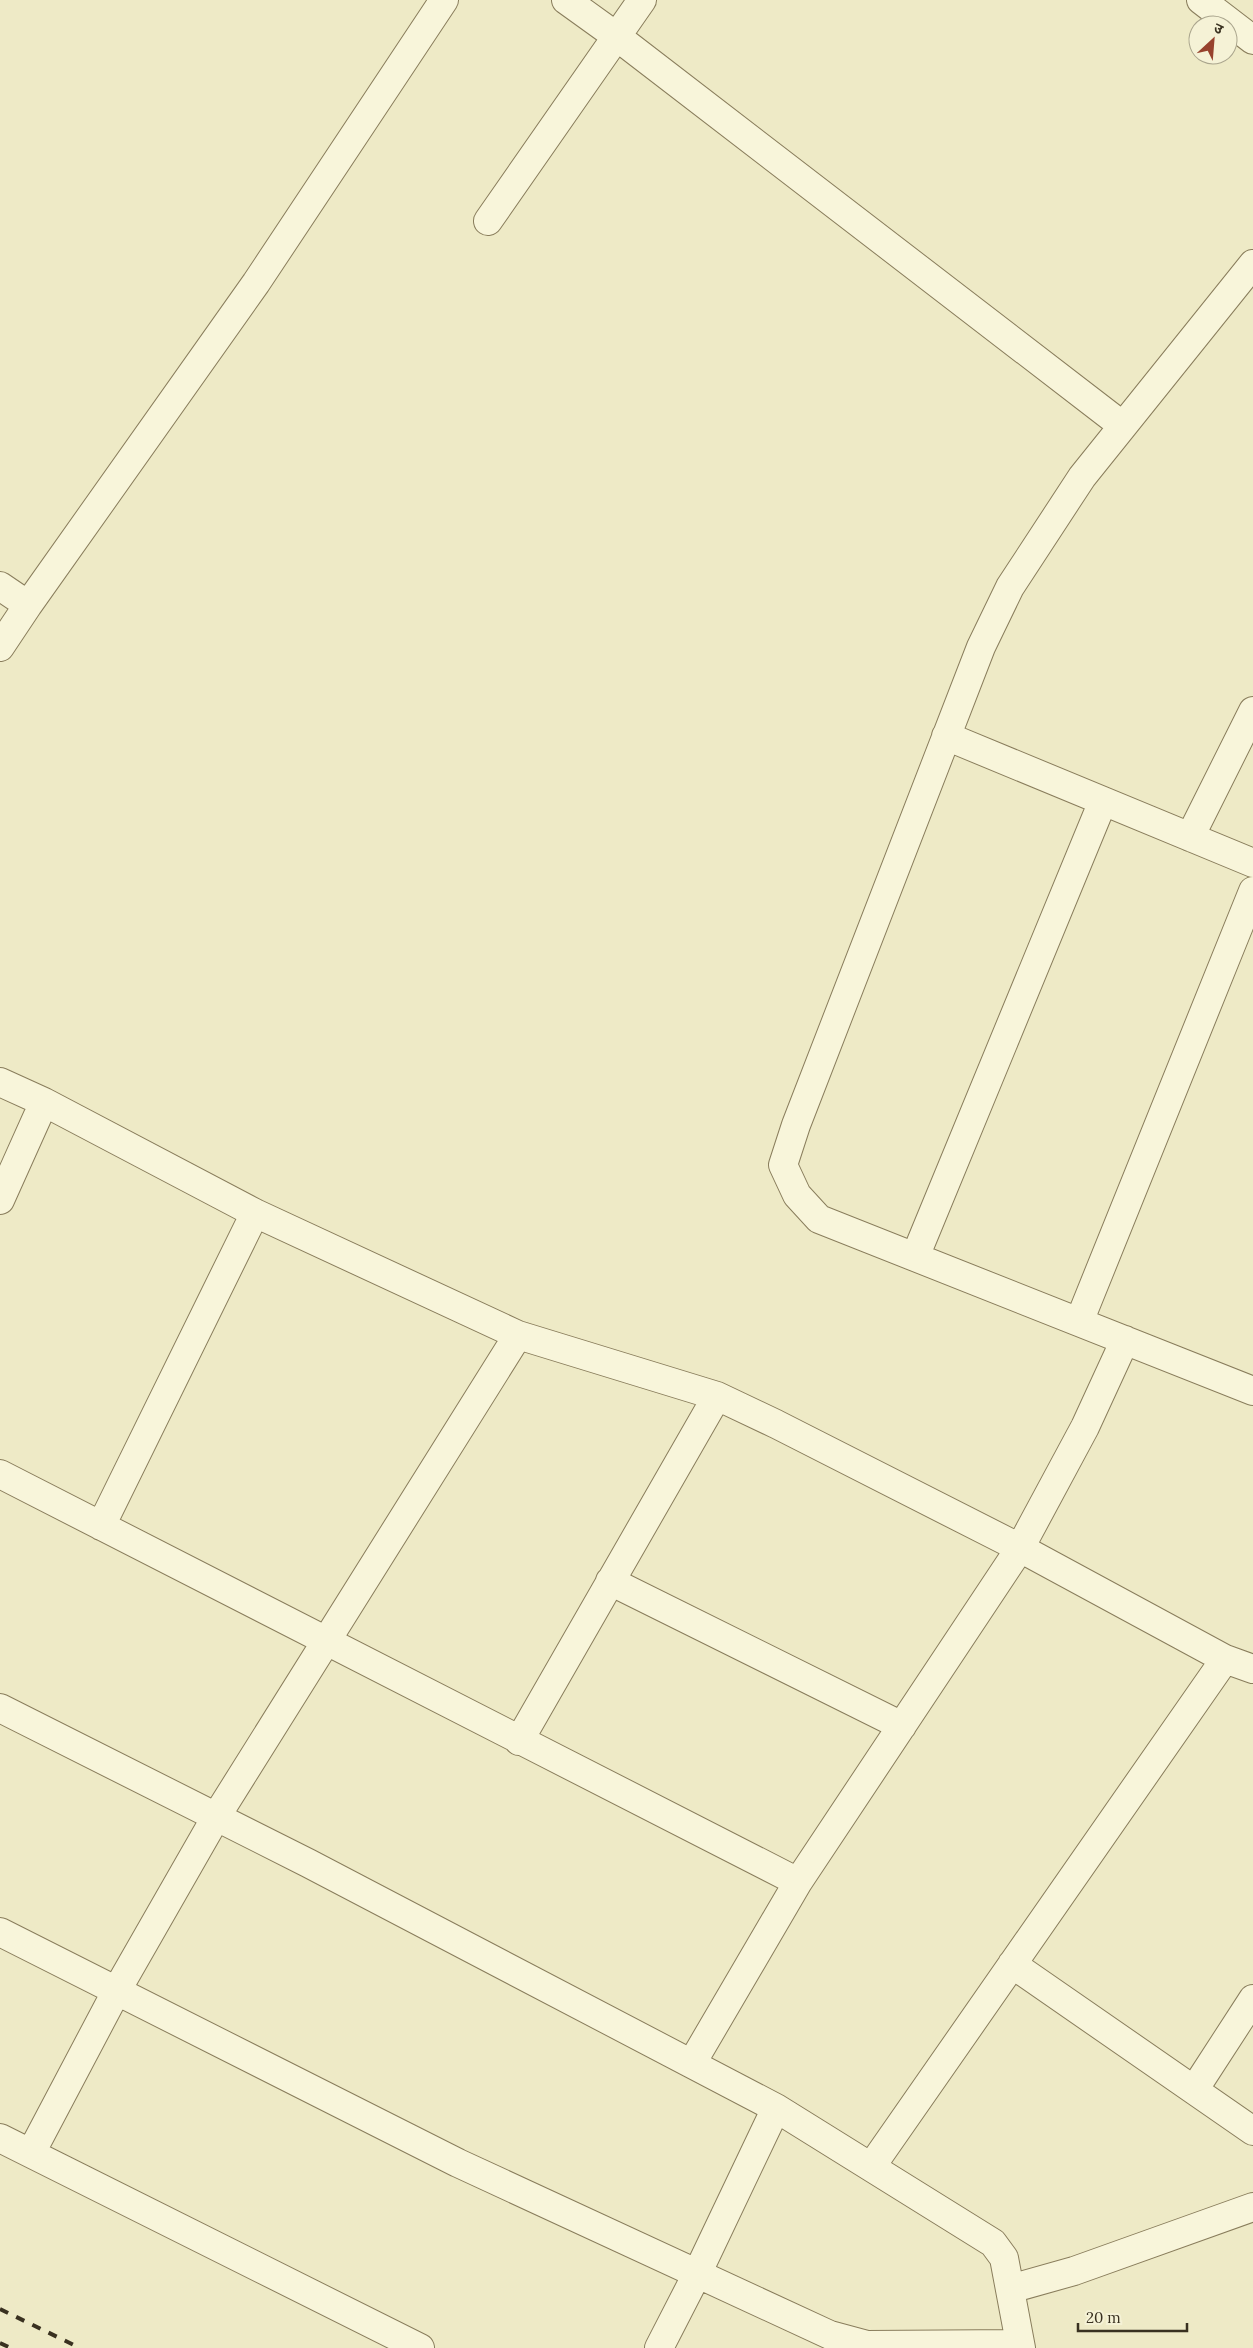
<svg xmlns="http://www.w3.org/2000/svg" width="1253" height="2348" font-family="Lora,'Noto Sans Devanagari',serif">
<rect width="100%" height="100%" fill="#eeeac6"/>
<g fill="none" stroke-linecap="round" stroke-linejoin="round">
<g stroke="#897d5c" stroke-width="30">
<path id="minor" d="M566,0L616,36L1123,426
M1201,0L1253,40
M488,221L642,0
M1253,264L1082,477L1010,587L981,647L796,1125L783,1165L797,1195L819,1219L1253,1391
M0,586L28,605
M0,647L28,605L256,283L444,0
M946,736L1253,863
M1190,837L1253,711
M0,1082L44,1102L255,1213L518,1335L717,1396L776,1424L1020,1548L1225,1659L1253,1669
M0,1200L44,1102
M915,1257L1103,801
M1079,1322L1253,891
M0,1474L798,1882
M101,1526L255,1213
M610,1581L902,1726
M0,1708L308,1863L776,2108L993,2243L1004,2258L1021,2348
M519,1741L717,1396
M0,1932L458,2163L830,2335L867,2345L1020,2344
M1012,1964L1253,2131
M692,2063L798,1882L1020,1548L1085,1427L1125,1340
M1194,2090L1253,1999
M0,2138L420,2348
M31,2153L117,1990L216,1817L518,1335
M871,2167L1225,1659
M1010,2289L1074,2271L1253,2207
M659,2348L697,2274L776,2108"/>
</g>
<use href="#minor" stroke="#f8f5da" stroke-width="28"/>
<path stroke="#393120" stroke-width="4" stroke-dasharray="9 9" stroke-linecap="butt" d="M0,2309L80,2348
M0,2343L11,2348"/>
</g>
<g transform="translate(1213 40) rotate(26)"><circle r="24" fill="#f5f2d6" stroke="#aaa58d"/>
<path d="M0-4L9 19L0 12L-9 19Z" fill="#97422d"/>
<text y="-8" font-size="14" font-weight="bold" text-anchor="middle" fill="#393120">उ</text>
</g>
<path d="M1078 2323v8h109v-8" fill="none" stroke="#393120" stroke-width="2.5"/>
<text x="1086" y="2323" font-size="15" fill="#393120" stroke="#f5f2d6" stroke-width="4" paint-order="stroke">20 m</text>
</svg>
